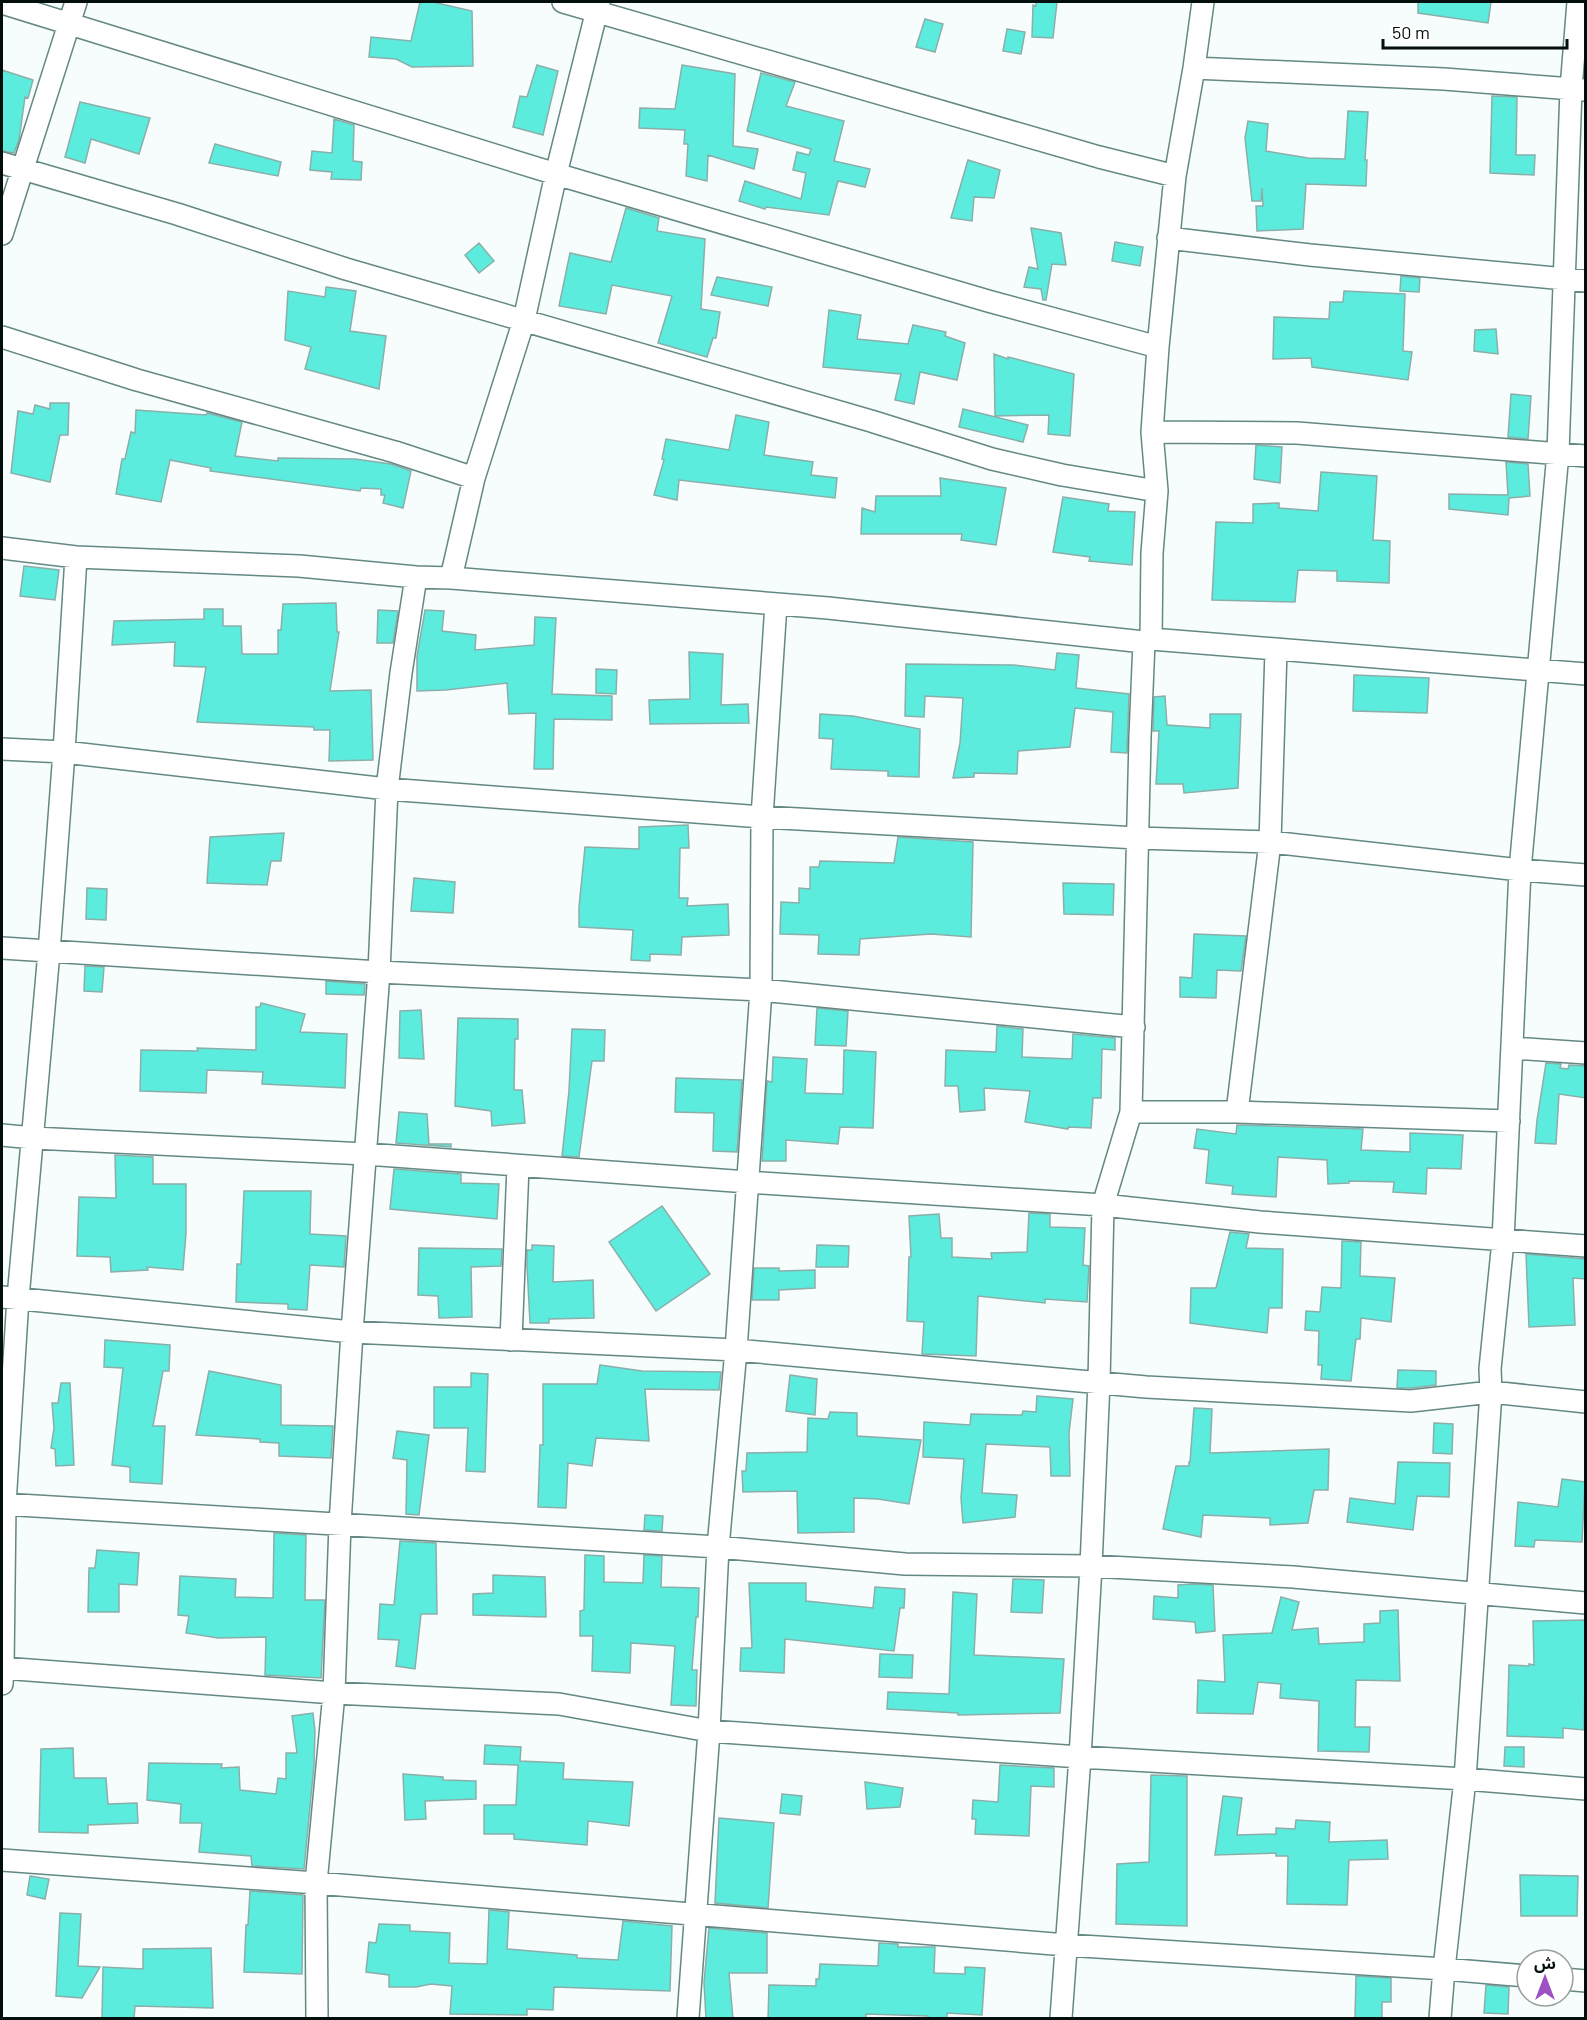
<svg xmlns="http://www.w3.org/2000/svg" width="1587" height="2020" font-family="Barlow,'Noto Sans Arabic',sans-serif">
<rect width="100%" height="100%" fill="#f6fdfc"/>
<path fill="#5cecde" stroke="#8aafaa" stroke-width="1.5" d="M420,2H433L472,11L473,66L412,67L396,59L369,57L371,37L411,41Z
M1036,2H1057L1053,38L1032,37L1033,5L1036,6Z
M1418,2H1491L1488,23L1418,13Z
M925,19L943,24L935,52L916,47Z
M1007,29L1025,32L1021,54L1003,51Z
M537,65L558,71L543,135L513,127L520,96L527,97Z
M682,65L735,74L733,146L758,149L754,169L708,155L707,181L686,176L688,144H684L685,130L639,128L640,108L675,109Z
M2,70L33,80L28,98L25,97L19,140L14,153L2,151Z
M761,73L795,82L786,106L844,121L834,161L870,169L865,187L838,181L829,215L766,207L765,209L739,201L745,181L801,199L806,173L793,170L797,152L809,155L811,149L747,131Z
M1492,96L1517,97L1516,155H1535L1534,175L1490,173Z
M80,102L150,118L139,154L91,139L85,163L65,157Z
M1348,111L1368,112L1365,160H1367L1366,186L1306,184L1303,229L1257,231L1256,206H1263L1262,188L1261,201H1252L1245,138L1248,121L1268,124L1266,151L1308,158L1345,159Z
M334,119L354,125L353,161L362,162L361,180L331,179L332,172L310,170L312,151L332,153Z
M215,144L281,162L278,176L209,163Z
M968,160L1000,170L994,198L974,197L972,221L951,218Z
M626,208L659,218L657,231L705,239L701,309L720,312L716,338H713L707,357L658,343L672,296L612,285L606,314L559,306L570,253L611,262Z
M1031,228L1061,233L1066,265L1052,264L1046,300H1043L1041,289L1024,287L1029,267L1038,269Z
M1115,242L1143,247L1140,266L1112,261Z
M479,243L494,261L479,273L465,255Z
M1401,276L1420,278L1419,292L1400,291Z
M717,277L772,287L768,306L711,295Z
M326,287L356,291L350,331L386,336L379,389L305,369L311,347L285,340L288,291L325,297Z
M1344,291L1405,294L1403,351L1412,352L1408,380L1312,367L1311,358L1273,359L1274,317L1329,319L1330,302H1343Z
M829,310L861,315L857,339L908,344L913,325L946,332L945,336L965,343L957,380L920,372L914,404L895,400L901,374L823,367Z
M1496,329L1498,354L1474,351L1475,330Z
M994,354L1008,359V357L1074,374L1070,436L1048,434L1049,415L995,416Z
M1511,394L1531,396L1528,439L1508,437Z
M50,403H69L68,435H60L50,482L11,473L18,411L33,414L35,405L50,409Z
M963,409L1028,425L1023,442L959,427Z
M136,410L206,415L207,413L242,422L235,456L278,461V458L355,459L391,464L411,471L403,508L383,503L385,495H381V489L361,488L360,491L210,471L211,468L170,460L161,502L116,494L122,459H125L131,432L135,433Z
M736,415L769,422L764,455L813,462L811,475L837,478L835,498L679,480L677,500L654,495L664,460L662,459L666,439L729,450Z
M1256,445L1282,447L1280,483L1254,479Z
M1506,462L1528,464L1530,496L1509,498L1508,515L1449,509V494L1508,495Z
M1321,472L1377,476L1373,540L1390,541L1389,583L1337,581V571L1298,570L1295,602L1212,600L1216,522L1253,523V504L1279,503V508L1318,511Z
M940,478L1006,488L996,545L961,540L962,534H861L862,508L875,512L876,496H941Z
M1063,497L1109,504L1108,511L1135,512L1132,565L1089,561L1090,557L1053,552Z
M24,566L59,570L55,600L20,596Z
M336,603L337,632H339L330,691L371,690L373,760L329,761L330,730H314V727L197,722L206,667L174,666L175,642L112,645L114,621L204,619V609H223V626H241L242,654H278V630H281L283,604Z
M378,610L398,611L393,643H377Z
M425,610L444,611L442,631L476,635L475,650L534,645L535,617L556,618L552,694L612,696V720L554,719L553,769H534L536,713L509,714L507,683L446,690L417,691V656Z
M689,652L723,654L721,705L748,704L749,723L650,724L649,700L690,699Z
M1057,653L1079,655L1076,688L1129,694L1127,753L1111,752L1113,712L1075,708L1070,747L1018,751L1017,774L974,773V777L953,778L960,743L963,698L925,696L924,717L905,716L906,664L1014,665L1055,670Z
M596,669L617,670L616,694L596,693Z
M1354,675L1429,678L1427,713L1353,711Z
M1165,696L1167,725L1210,728V714H1241L1238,788L1184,793L1183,784H1156L1159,731H1153L1154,697Z
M820,714L853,716L920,729L919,777L888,776V771L831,769L833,739L819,738Z
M688,825L689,848H680L679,898H688L687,906L728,904L729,935L682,937L681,955L650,954V961L631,960L633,930L579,927V907L585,847L639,849V827Z
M284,833L281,861H271L267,885L207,883L210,837Z
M898,837L973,842L971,937L931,934L860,939L859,955L818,954L819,935L780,934L781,902L799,903V888L810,889V867H819L820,861L894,863Z
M414,878L455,882L453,913L411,911Z
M1063,883L1114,884L1113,915L1064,914Z
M87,888L107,889L106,920L86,919Z
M1194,934L1246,936L1241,971L1217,970L1216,998L1180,997V977L1192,978Z
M85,966L104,967L102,992L84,991Z
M326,981L365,984L364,995L326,994Z
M261,1003L305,1014L300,1032L347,1034L345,1088L262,1084L263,1072L207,1070L206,1093L140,1091L141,1050L198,1051L197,1048L256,1050V1007H260Z
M817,1008L848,1011L846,1046L815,1045Z
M421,1010L424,1059L399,1058L400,1011Z
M458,1018L518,1019V1039H515L514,1090H522L525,1123L492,1126L491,1111L455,1106Z
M997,1026L1023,1029L1022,1057L1072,1059L1073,1034L1115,1038V1050L1102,1049L1101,1098H1093L1091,1128L1068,1127V1129L1025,1122L1030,1091L984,1088L985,1110L960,1112L958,1086H945L946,1050L996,1052Z
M572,1029L605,1030L604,1061H592L579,1157L562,1156L569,1091Z
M844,1050L876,1052L873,1128L840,1127L838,1144L786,1140V1161H762L767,1081L772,1082L773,1057L807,1059L805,1093L843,1094Z
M1546,1063L1561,1064L1560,1068L1568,1069L1569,1065L1586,1066V1098L1559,1094L1556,1144L1535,1143L1537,1120Z
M676,1078L742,1080L737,1152L713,1151L714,1113L675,1112Z
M399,1112L427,1114L429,1144H451V1147L396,1143Z
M1237,1125L1363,1129L1361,1150L1410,1152V1133L1463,1135L1461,1169L1427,1168L1426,1194L1393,1192L1394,1182L1349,1181V1183L1328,1184L1327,1160L1278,1157L1276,1197L1232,1194L1233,1186L1206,1183L1209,1150L1194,1148L1197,1129L1236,1134Z
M115,1155L153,1157V1184H186V1233L183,1270L147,1267L148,1270L111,1272L110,1257L77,1256L79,1197L116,1198Z
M394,1169L461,1174V1183L499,1184L497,1219L390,1209Z
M244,1191H311L310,1234L346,1236L344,1267L310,1265L307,1310L288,1309V1304L236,1302L237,1264H241Z
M662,1206L710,1274L656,1311L609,1242Z
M1029,1213L1050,1214V1227L1085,1228L1083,1265L1089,1266L1087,1302L1045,1299V1303L978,1296L976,1356L922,1354L924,1322L907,1321L909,1257H911L909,1216L939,1214L941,1238H952V1257L992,1259L991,1253L1027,1252Z
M1230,1232L1249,1234L1246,1248L1283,1249L1282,1308H1269L1267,1333L1190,1323L1191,1288H1216Z
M1342,1241L1361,1242L1360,1276L1395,1278L1391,1322L1361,1318L1360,1339H1356L1351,1381L1321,1379L1322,1365H1318L1319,1331L1305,1330L1306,1311L1320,1312L1322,1287L1341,1288Z
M532,1245L554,1246L553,1282L593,1280L594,1318L549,1319V1323H530L527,1266V1250H532Z
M817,1245L849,1246L848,1267H816Z
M419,1248L502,1249L501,1266L471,1267L472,1317L439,1318L438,1296L418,1295Z
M1526,1254L1586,1259V1279L1573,1278L1575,1325L1529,1327Z
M754,1268H779V1271L815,1270V1288L779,1290V1300H752Z
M105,1340L170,1345L169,1371H163L153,1426H165L162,1484L130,1482V1467L112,1465L123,1368L104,1367Z
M600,1365L642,1371L721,1372L719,1390L645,1389L649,1441L596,1438L592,1466L568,1463L566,1508L538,1507L540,1445H543V1384H597Z
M1398,1370L1436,1371V1385L1411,1388H1397Z
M209,1371L281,1385V1425L333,1426L331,1458L279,1456V1443L260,1442V1439L196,1435Z
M471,1373L488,1374L485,1472L466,1471L468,1428H434V1387H471Z
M790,1375L817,1379L815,1415L786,1411Z
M61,1383H70L74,1465L56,1466L55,1449L51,1448L54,1428L52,1403H58Z
M1037,1396L1073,1399L1069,1433L1070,1476H1051L1050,1447L986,1444L982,1493L1017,1495L1015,1517L963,1523L961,1498L964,1459L923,1457L924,1422L970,1425L971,1414L1022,1415L1023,1411L1036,1412Z
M1194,1408L1212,1409L1210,1453L1329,1449L1328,1490H1314L1308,1523L1270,1525V1518L1203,1515L1201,1537L1163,1529L1176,1466H1189V1462H1190Z
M830,1412L857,1413V1436L921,1440L909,1504L878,1499L854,1498V1532L798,1533L797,1491L743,1492L742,1471H746L747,1453L807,1452L808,1418L828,1419Z
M1434,1423L1453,1424L1452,1454L1433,1453Z
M397,1431L429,1435L419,1515L406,1514L407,1460L393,1458Z
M1398,1462L1450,1463L1449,1497L1417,1496L1413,1530L1347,1522L1350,1498L1395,1504Z
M1562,1479L1585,1482L1582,1542L1535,1540L1534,1547L1515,1546L1518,1502L1558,1507Z
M645,1515L663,1516L662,1531L644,1530Z
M274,1533L306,1535L305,1600H325L321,1678L265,1675L266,1637L218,1638L186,1633L189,1616L178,1615L180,1576L236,1579L235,1597L273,1598Z
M400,1541L436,1543L437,1614H421L415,1669L396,1666L399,1640L378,1639L380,1604L394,1605Z
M97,1550L139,1553L137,1585L119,1584V1612H88L89,1568H95Z
M585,1555L604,1556V1582L643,1583L644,1555L662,1556L661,1587L699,1588L698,1617H696L692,1670H697L696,1706L671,1705L675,1646L631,1643L630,1673L592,1671L593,1636H580V1611L584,1610Z
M493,1575L545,1577L546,1617L473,1615V1594L493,1593Z
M1013,1579L1044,1580L1042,1613L1011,1612Z
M749,1583H806V1601L873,1608L875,1587L905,1589L904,1608H900L894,1651L785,1639L784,1673L740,1671L741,1648H752Z
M1193,1584L1213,1585L1215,1631L1196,1633L1195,1622L1153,1619L1154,1596L1178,1598V1585Z
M953,1592L977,1594L974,1655L1064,1659L1060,1713L958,1715V1713L887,1709L888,1692L949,1694Z
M1281,1597L1299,1602L1292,1630L1318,1628L1319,1644L1364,1642V1624L1380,1623V1611L1398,1610L1400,1681L1356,1680L1355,1727H1370L1369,1752L1318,1751L1319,1701L1280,1698L1281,1684L1258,1682L1253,1714L1197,1713L1198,1680L1225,1682L1223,1635L1272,1633Z
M1586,1620L1584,1730L1563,1728V1738L1507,1736L1509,1665L1529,1666V1664L1534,1665L1533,1621Z
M880,1654L913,1655L912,1678L879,1677Z
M313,1713L315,1731L314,1765L304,1869L252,1866L251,1856L199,1852L202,1823H180L181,1804L147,1800L149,1763L222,1764L221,1768L239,1767L240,1790L276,1794L278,1778L286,1779V1753H297L292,1716Z
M485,1745L521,1747L520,1761L564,1763L563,1779L633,1782L629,1826L588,1821L587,1845L514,1839V1834H484V1805H516L518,1765L484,1764Z
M1505,1747H1524V1767L1504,1766Z
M73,1748L74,1778H106L108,1804L137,1803L138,1823L88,1825V1833L39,1832L41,1749Z
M1000,1765L1054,1768V1787L1031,1786L1029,1836L975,1834L976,1819H972L973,1800L998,1802Z
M403,1774L443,1777V1780L476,1781V1799L425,1801L426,1819L405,1820Z
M1151,1775L1187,1776V1926L1116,1924L1117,1864L1149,1862Z
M865,1782L903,1788L900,1807L867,1809Z
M782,1794L802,1796L800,1815L780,1813Z
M1223,1796L1242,1798L1237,1835L1276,1834V1828L1295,1829L1296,1820L1330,1822L1329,1842L1387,1840L1388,1859L1349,1860L1347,1905L1287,1904L1288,1856H1276V1853L1215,1855Z
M719,1818L774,1823L768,1908L715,1903Z
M1520,1875L1578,1876L1577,1916H1521Z
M30,1876L49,1879L45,1899L27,1895Z
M250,1891L303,1895L302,1974L244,1972L246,1925H248Z
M489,1910L509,1912L507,1949L577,1955V1958L618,1960L623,1921L672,1926L670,1991L554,1987L553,2010L527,2009V2015L450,2014L452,1986L431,1984L416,1987H389V1975L366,1972L369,1942L376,1943L379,1924L410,1925V1931L450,1933L449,1963L487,1964Z
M60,1913L81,1914L78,1966L100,1967L82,1998L56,1996Z
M709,1928L767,1933V1973H729L733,2019H706L704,1982Z
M879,1943L898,1944V1947H935L934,1973L965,1974V1967L985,1968L982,2015L947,2013V2019H928V2016L866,2014V2019H768L769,1985L816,1986V1979H819L820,1964L878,1966Z
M211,1948L213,2008L135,2006L134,2019H102L103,1967L143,1969V1949Z
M1356,1976L1391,1978V2002H1382V2019H1355Z
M1486,1985L1509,1987L1508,2014L1484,2013Z"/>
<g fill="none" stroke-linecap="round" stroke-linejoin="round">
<g stroke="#648883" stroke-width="24">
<path id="minor" d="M563,2L1099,157L1175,176
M2,3L556,174L988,301L1158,347
M1194,68L1444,79L1585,90
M2,163L177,214L346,269L871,421L992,459L1062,475L1157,491
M2,234L76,2
M1168,238L1310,255L1586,281
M2,337L137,380L395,452L474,478
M1152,432L1297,433L1586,456
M2,548L76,557L299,566L416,577L451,578L828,608L1144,642L1151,639L1586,674
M451,578L474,478L524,320L556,174L599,2
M1151,639L1152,553L1157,491L1152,432L1158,347L1175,176L1194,68L1203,2
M2,749L64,752L387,789L762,817L1137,838L1270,842L1520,870L1586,875
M2,948L379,972L761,990L1134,1027
M1512,1048L1586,1053
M1131,1112H1237L1509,1121
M1237,1112L1270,842L1276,650
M2,1135L33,1138L366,1154L748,1182L1103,1205L1260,1222L1586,1246
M2,1297L352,1332L736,1350L1146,1387L1411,1401L1491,1392L1586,1402
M511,1340L518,1166
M2,1504L718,1547L905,1564L1091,1566L1293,1577L1586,1603
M2,1668L334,1693L559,1704L709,1731L1080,1757L1465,1779L1586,1789
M2,1684L3,1669L5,1504L18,1298L49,952L64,752L76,557
M2,1860L316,1883L1066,1945L1444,1969L1527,1976
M1563,1979L1586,1981
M317,2018L316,1883L334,1693L340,1524L352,1332L379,972L387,789L401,673L416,577
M688,2018L709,1731L718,1547L736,1350L761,990L762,817L776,604
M1061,2018L1080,1757L1091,1566L1099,1382L1103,1205L1131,1112L1140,737L1144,642
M1440,2018L1444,1969L1465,1779L1491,1392L1490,1369L1503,1241L1520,870L1558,453L1571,89L1578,2"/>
</g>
<use href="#minor" stroke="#fff" stroke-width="21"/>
</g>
<rect width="1587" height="2020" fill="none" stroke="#030f0d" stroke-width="6"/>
<g transform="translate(1545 1978)"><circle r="28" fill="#ffffff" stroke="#9a9f9e" stroke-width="1.5"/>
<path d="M0-4.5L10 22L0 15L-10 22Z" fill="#9c50c2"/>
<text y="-9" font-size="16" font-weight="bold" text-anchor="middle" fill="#030f0d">ش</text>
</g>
<path d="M1383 39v9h184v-9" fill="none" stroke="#030f0d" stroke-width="3"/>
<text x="1392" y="39" font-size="18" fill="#030f0d" stroke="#ffffff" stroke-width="4.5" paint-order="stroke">50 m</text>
</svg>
